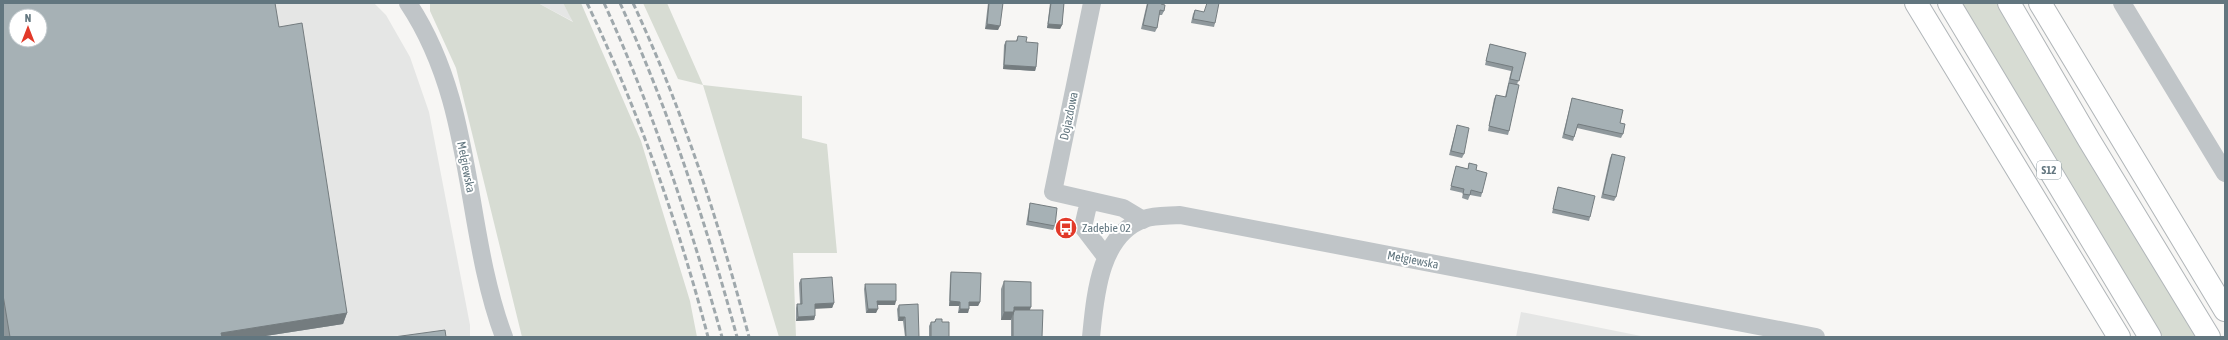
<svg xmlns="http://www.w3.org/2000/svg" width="2228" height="340" font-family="'Asap Condensed',sans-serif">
<rect width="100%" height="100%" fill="#f7f6f4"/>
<path fill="#e5e6e5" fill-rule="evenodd" d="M3,3H374L386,15L410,57L429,112L470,325V337H3ZM16,16H40V40H16Z
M538,3H563L574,22Z
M1521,312L1646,337H1516Z"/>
<path fill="#d7dcd3" d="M430,3H538L573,22L563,3H581L641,141L690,301L697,337H522L456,68L430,11Z
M643,3H667L703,85L802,96V138L827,144L837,253H793L796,337H779L703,85L678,79Z
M1962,3H1997L2196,337H2163Z"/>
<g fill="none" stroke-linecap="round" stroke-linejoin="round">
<g stroke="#b1b6b9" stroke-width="24">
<path id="highway" d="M1916,3L2119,337
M1949,3L2150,337
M2009,3L2089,140L2209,337
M2040,3L2225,310"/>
</g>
<path stroke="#c0c5c8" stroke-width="18" d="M408,3C476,105 463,228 504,337
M1092,3L1053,192L1123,208L1143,220
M2122,3L2225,173
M1089,201L1083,227L1106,257
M1091,337C1095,298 1099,235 1144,219C1155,215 1168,216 1180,215L1816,337"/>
<use href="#highway" stroke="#fff" stroke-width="22"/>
<path stroke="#9fa8ac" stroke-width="3" stroke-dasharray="6 3" stroke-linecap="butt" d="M587,3C638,110 678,222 708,337
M604,3C653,110 690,223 722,337
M620,3C669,111 706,223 737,337
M633,3C683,110 719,223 749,337"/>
</g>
<path fill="#8f989c" d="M3,3L279,27L347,313L343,324L259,337H4L3,331Z
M988,3H1003L998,30L985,29Z
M1050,3H1064L1062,25L1060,29L1047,28Z
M1147,3H1162L1161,4L1164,11L1162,15H1159L1157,28L1155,32L1141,29Z
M1195,10L1215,23L1214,27L1191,23L1193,14Z
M1018,36L1026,42L1036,67L1035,71L1003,69L1004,45L1006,41H1016Z
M1490,44L1526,53L1517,85L1509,131L1508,135L1488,131L1494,99L1496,95L1505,97L1511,71L1485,65Z
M1572,98L1620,123L1623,134L1621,138L1577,128L1573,141L1562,138Z
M1457,125L1464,154L1462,158L1449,155Z
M1612,154L1616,197L1614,201L1601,198L1610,158Z
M1469,163L1476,170L1482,193L1481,197L1470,195L1468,200L1462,198L1463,193L1450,190L1456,166L1468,169Z
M1558,187L1590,217L1589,221L1552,213Z
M1030,203L1055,226L1053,230L1026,225L1029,207Z
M951,272L980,302L978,306H969L968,313H958L959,306H949L950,276Z
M801,279L834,303L832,308H815V316L814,320L796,321V308L797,304H800L799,283Z
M1004,281L1029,310L1042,337H1011V320H1001V289Z
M865,284L895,305H878L876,313H866L864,289Z
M899,305L919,337H905L903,321H898L897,309Z
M936,319L942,322L949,337H929V326L931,322H934Z"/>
<path fill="#747c7f" d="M987,24L1000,26L998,30L985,29Z
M1048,24L1062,25L1060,29L1047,28Z
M1004,65L1036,67L1035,71L1003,69Z
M877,301H896L895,305H876Z
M950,301L960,302L959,306H949Z
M969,302H980L978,306H968Z
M834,303L832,308L813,309L815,304Z
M1014,307H1031L1028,315L1013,314L1011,320H1001L1004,312Z
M868,309H878L876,313H866Z
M960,309H969L968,313H958Z
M347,313L343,324L259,337H219L221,333Z
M815,316L814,320L796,321L798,317Z
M899,317H905L903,321H898Z"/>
<path fill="#a6b1b5" stroke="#747c7f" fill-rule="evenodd" d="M3,3H275L279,27L302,23L347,313L221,333L222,337H10L3,295ZM16,16H40V40H16Z
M989,3H1003L1000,26L987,24Z
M1051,3H1064L1062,25L1048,24Z
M1148,3H1162L1161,4L1165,5L1164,11L1160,10L1157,28L1143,25Z
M1207,3H1219L1215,23L1193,19L1195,10L1204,12Z
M1018,36L1027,37L1026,42L1038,43L1036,67L1004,65L1006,41H1017Z
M1490,44L1526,53L1519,81L1510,79L1513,67L1486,61Z
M1509,83L1519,85L1509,131L1489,126L1496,95L1506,97Z
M1572,98L1623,110L1620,123L1625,124L1623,134L1578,124L1574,137L1564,134Z
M1457,125L1469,128L1464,154L1451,151Z
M1612,154L1625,157L1616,197L1603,194Z
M1469,163L1477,165L1476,170L1487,173L1482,193L1471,190L1470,195L1463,194L1464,189L1451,186L1456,166L1468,169Z
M1558,187L1595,196L1590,217L1553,209Z
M1030,203L1057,208L1055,226L1028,221Z
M951,272L981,273L980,302H969V309H960V302L950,301Z
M832,277L834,303L815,304V316L798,317L797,304H802L801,279Z
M1004,281L1031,282V307H1014V312H1004Z
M865,284H896V301H877L878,309H868Z
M918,304L919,337H906L905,317H899V305Z
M1014,310H1043L1042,337H1013V316Z
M936,319H942V322H949V337H931V322H935Z
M445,330L446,337H394Z"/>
<defs>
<g id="bus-disc" transform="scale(1.15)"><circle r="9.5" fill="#e23929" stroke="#fff"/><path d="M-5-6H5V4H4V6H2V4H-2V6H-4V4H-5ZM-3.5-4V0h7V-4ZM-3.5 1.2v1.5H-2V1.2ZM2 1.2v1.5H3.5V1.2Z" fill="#fff"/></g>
</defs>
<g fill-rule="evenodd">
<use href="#bus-disc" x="1066" y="228"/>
</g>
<g text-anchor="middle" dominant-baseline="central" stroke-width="4" stroke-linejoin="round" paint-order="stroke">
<rect fill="#fff" stroke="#919fa5" stroke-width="1" x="2037" y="161" width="24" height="18" rx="3"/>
<g font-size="11" font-weight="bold" fill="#62767f">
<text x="2049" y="170">S12</text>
</g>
<g font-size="12" fill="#62767f" stroke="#fff">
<text transform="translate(1069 116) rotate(-78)">Dojazdowa</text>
<text transform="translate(466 167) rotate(79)">Mełgiewska</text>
<text transform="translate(1413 260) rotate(11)">Mełgiewska</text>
</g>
<g font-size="12" fill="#62767f" stroke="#fff" text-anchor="start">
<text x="1082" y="228">Zadębie 02</text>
</g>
</g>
<rect width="2228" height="340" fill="none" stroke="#62767f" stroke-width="8"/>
<g transform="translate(28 28)"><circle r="19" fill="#ffffff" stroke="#c0c8cc"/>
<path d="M0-3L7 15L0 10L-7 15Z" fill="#e23929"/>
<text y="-6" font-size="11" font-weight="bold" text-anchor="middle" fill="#62767f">N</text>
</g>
</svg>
